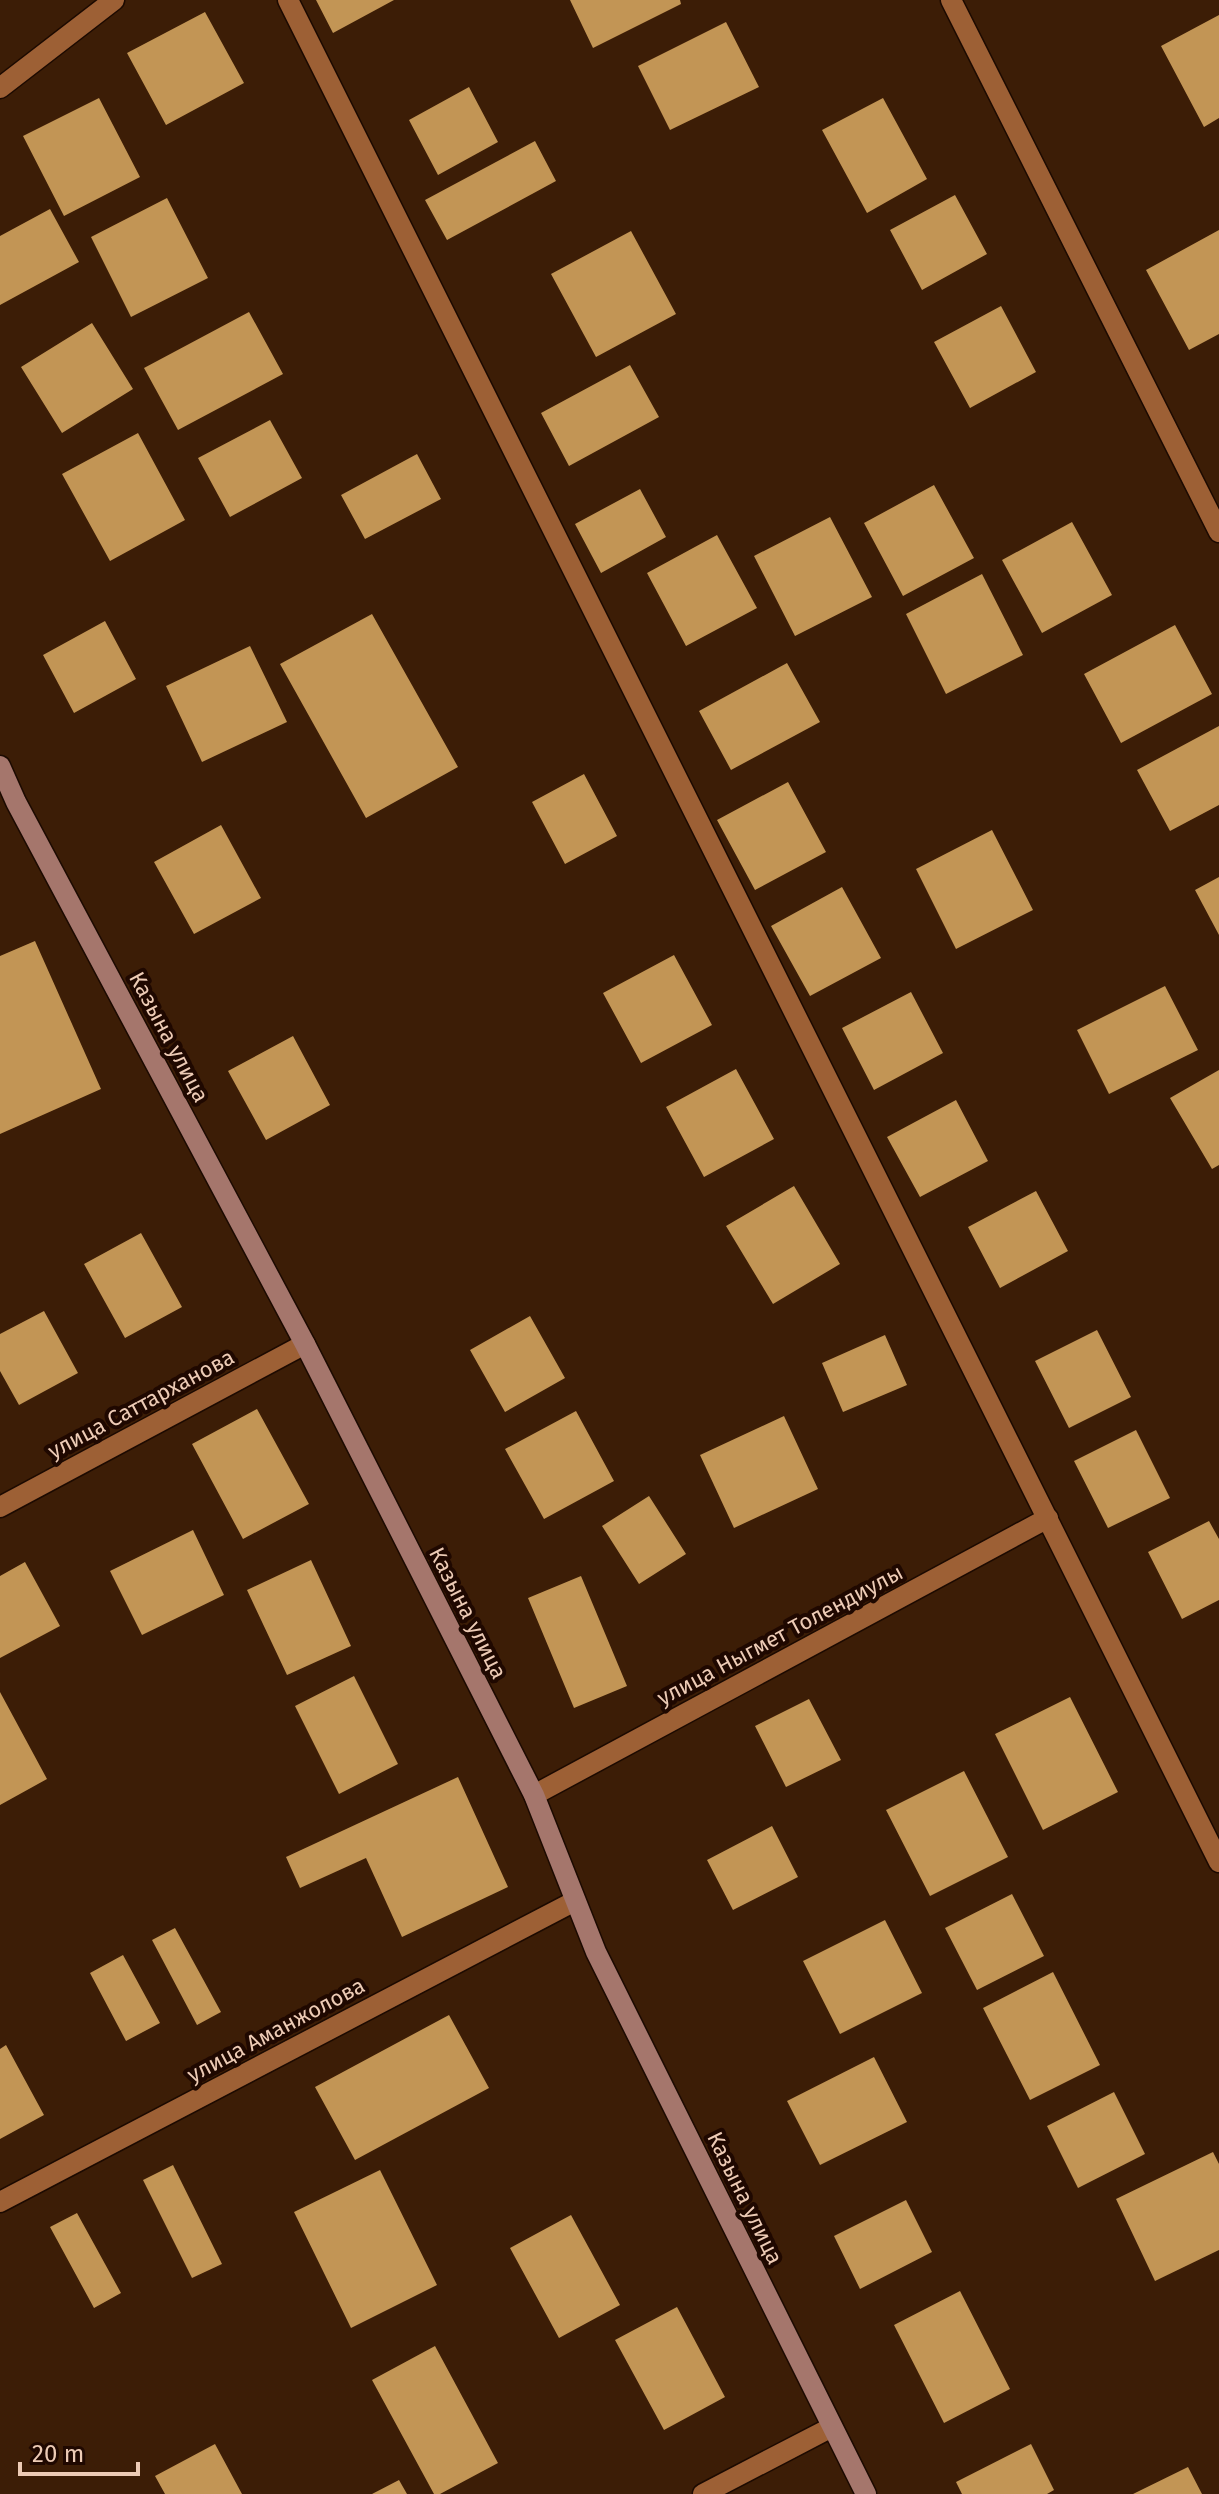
<svg xmlns="http://www.w3.org/2000/svg" width="1219" height="2494" font-family="'Fira Sans',sans-serif">
<rect width="100%" height="100%" fill="#3c1d06"/>
<path fill="#c29555" d="M316,0H394L333,33Z
M570,0H680L681,4L593,48Z
M205,12L244,83L166,125L127,53Z
M1219,15V118L1204,127L1161,46Z
M726,22L759,87L670,130L638,66Z
M469,87L498,142L438,175L409,120Z
M99,98L140,177L64,216L23,136Z
M883,98L927,179L867,213L822,130Z
M535,141L556,181L447,240L425,200Z
M955,195L987,254L922,290L890,230Z
M167,198L208,278L131,317L91,237Z
M50,209L79,262L0,305V236Z
M1219,230V334L1189,350L1146,270Z
M631,231L676,314L596,357L551,274Z
M1001,306L1036,372L970,408L934,342Z
M249,312L283,374L178,430L144,368Z
M92,323L133,389L62,433L21,367Z
M630,365L659,417L569,466L541,413Z
M270,420L302,478L230,517L198,458Z
M138,433L185,520L110,561L62,474Z
M417,454L441,499L365,539L341,495Z
M934,485L974,558L903,596L864,523Z
M640,489L666,537L601,573L575,524Z
M830,517L872,597L795,636L754,556Z
M1072,522L1112,595L1042,633L1002,560Z
M717,535L757,608L686,646L647,573Z
M982,574L1023,655L946,694L906,614Z
M372,614L458,767L366,818L280,664Z
M105,621L136,679L74,713L43,655Z
M1175,625L1212,694L1121,743L1084,674Z
M250,646L287,722L202,762L166,686Z
M787,663L820,722L731,770L699,711Z
M1219,726V805L1170,831L1137,770Z
M584,774L617,836L565,864L532,802Z
M788,782L826,852L755,890L717,820Z
M221,825L261,898L194,934L154,862Z
M992,830L1033,910L956,949L916,869Z
M1219,877V935L1195,890Z
M842,887L881,958L810,996L771,926Z
M35,941L101,1089L0,1134V956Z
M674,955L712,1025L641,1063L603,993Z
M1165,986L1198,1050L1109,1094L1077,1030Z
M911,992L943,1053L874,1090L842,1028Z
M293,1036L330,1105L266,1140L228,1071Z
M736,1069L774,1139L704,1177L666,1107Z
M1219,1070V1165L1212,1169L1170,1098Z
M956,1100L988,1161L920,1197L887,1137Z
M794,1186L840,1264L773,1304L726,1226Z
M1036,1191L1068,1251L1000,1288L968,1227Z
M141,1233L182,1307L125,1338L84,1264Z
M44,1311L78,1373L19,1405L0,1371V1334Z
M530,1316L565,1378L505,1412L470,1350Z
M1097,1330L1131,1397L1069,1428L1035,1361Z
M885,1335L907,1385L843,1412L822,1363Z
M257,1409L309,1504L243,1539L192,1444Z
M576,1411L614,1481L544,1519L505,1449Z
M784,1416L818,1489L734,1528L700,1455Z
M1136,1430L1170,1498L1108,1528L1074,1461Z
M649,1496L686,1554L639,1584L602,1526Z
M1209,1521L1219,1539V1600L1182,1619L1148,1552Z
M193,1530L224,1595L142,1635L110,1571Z
M311,1560L351,1646L287,1675L247,1590Z
M25,1562L60,1626L0,1658V1576Z
M581,1576L627,1686L574,1708L528,1598Z
M354,1676L398,1764L339,1794L295,1706Z
M0,1692L47,1779L0,1805Z
M1070,1697L1118,1792L1043,1830L995,1734Z
M809,1699L841,1760L786,1787L755,1726Z
M964,1771L1008,1857L930,1896L886,1810Z
M458,1777L508,1887L402,1937L366,1858L300,1888L286,1857Z
M772,1826L798,1877L733,1910L707,1860Z
M1012,1894L1044,1956L977,1990L945,1928Z
M885,1920L922,1993L840,2034L803,1961Z
M175,1928L221,2012L197,2025L152,1940Z
M123,1955L160,2023L126,2041L90,1973Z
M1053,1972L1100,2065L1030,2100L983,2008Z
M449,2015L489,2088L355,2160L315,2087Z
M6,2045L44,2115L0,2139V2049Z
M874,2057L907,2122L820,2165L787,2101Z
M1114,2092L1145,2154L1078,2188L1047,2126Z
M1213,2152L1219,2164V2250L1155,2281L1116,2199Z
M173,2165L222,2264L192,2278L143,2180Z
M380,2170L437,2285L351,2328L294,2212Z
M906,2200L932,2252L860,2289L834,2236Z
M77,2213L121,2293L94,2308L50,2227Z
M571,2215L620,2305L559,2338L510,2248Z
M960,2291L1010,2389L944,2423L894,2325Z
M677,2307L725,2397L664,2430L615,2340Z
M435,2346L498,2463L440,2494H434L372,2380Z
M215,2444L242,2494H165L155,2476Z
M1031,2444L1054,2490L1047,2494H962L956,2482Z
M1188,2467L1202,2494H1133Z
M399,2480L407,2494H372Z"/>
<g fill="none" stroke-linecap="round" stroke-linejoin="round">
<g stroke="#1c0a01" stroke-width="23">
<path id="street" d="M288,0L1219,1862
M951,0L1219,532
M0,88L114,0
M0,1507L305,1344
M534,1795L1048,1518
M0,2202L575,1901
M703,2494L832,2427"/>
</g>
<g stroke="#1c0a01" stroke-width="23">
<path id="secondary" d="M0,766L16,802L305,1344L534,1795L596,1952L866,2494"/>
</g>
<use href="#street" stroke="#9d6035" stroke-width="20"/>
<use href="#secondary" stroke="#a5766c" stroke-width="20"/>
</g>
<g text-anchor="middle" dominant-baseline="central" stroke-width="8" stroke-linejoin="round" paint-order="stroke">
<g font-size="22" fill="#edcbb5" stroke="#1f0800">
<text transform="translate(169 1037) rotate(62)">Казына улица</text>
<text transform="translate(141 1404) rotate(-28)">улица Саттарханова</text>
<text transform="translate(468 1613) rotate(63)">Казына улица</text>
<text transform="translate(780 1635) rotate(-28)">улица Ныгмет Толендиулы</text>
<text transform="translate(276 2030) rotate(-28)">улица Аманжолова</text>
<text transform="translate(745 2198) rotate(64)">Казына улица</text>
</g>
</g>
<path d="M20 2462v12h118v-12" fill="none" stroke="#edcbb5" stroke-width="4"/>
<text x="32" y="2462" font-size="24" fill="#edcbb5" stroke="#1f0800" stroke-width="6" paint-order="stroke">20 m</text>
</svg>
